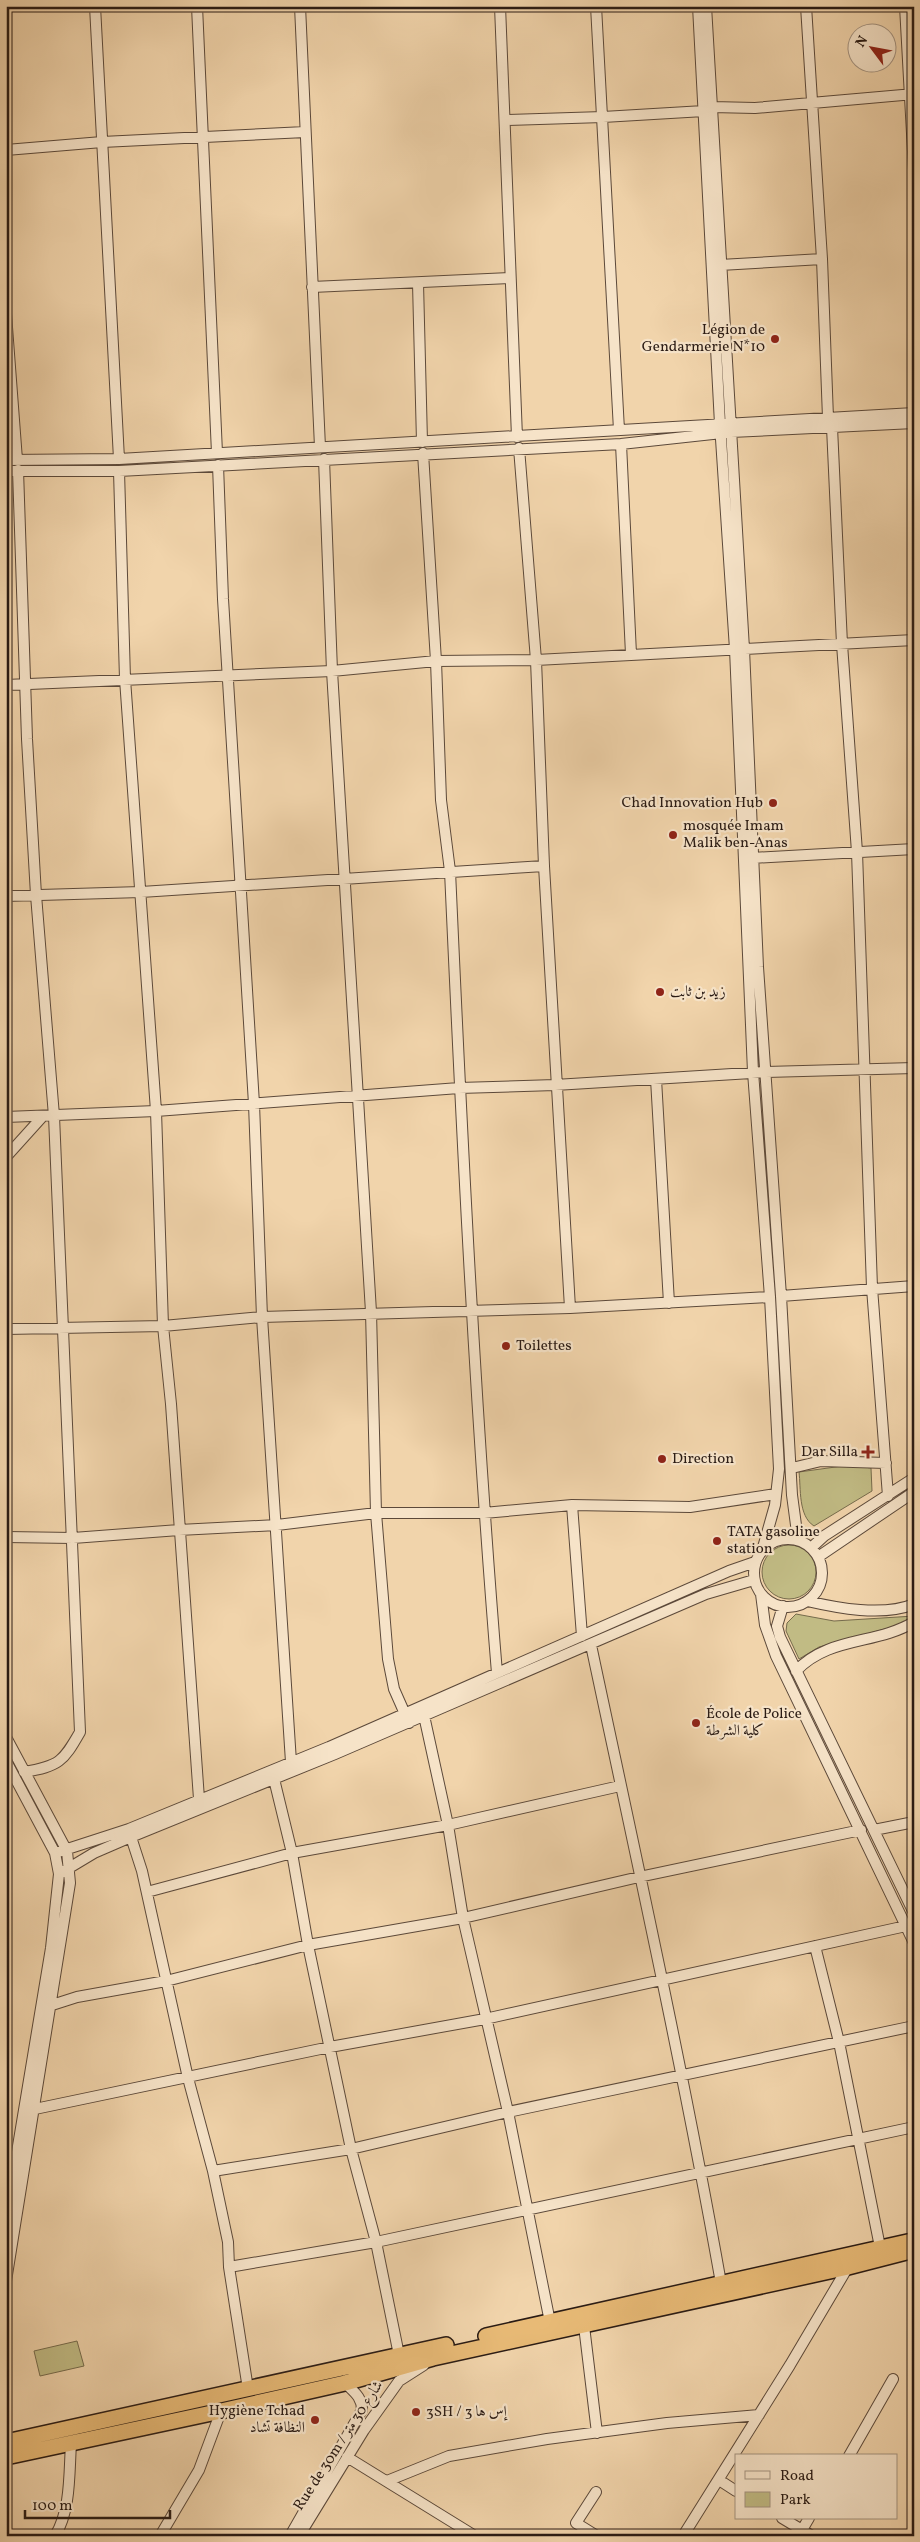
<svg xmlns="http://www.w3.org/2000/svg" width="920" height="2542" font-family="Vollkorn,Amiri,serif">
<rect width="100%" height="100%" fill="#f1d4ab"/>
<filter id="stains"><feTurbulence type="fractalNoise" baseFrequency=".004" numOctaves="4"/><feColorMatrix values="0 0 0 0 .2 0 0 0 0 .09 0 0 0 0 .02 0 0 0 .5 -.17"/></filter>
<radialGradient id="worn" r=".72"><stop offset=".6" stop-color="#630" stop-opacity="0"/><stop offset="1" stop-color="#630" stop-opacity=".3"/></radialGradient>
<path fill="#c1bb84" stroke="#766b4c" d="M850,1465L871,1468L872,1491L814,1526C798,1516 801,1488 799,1472Z
M762 1572a27 27 0 1 1 54 0a27 27 0 1 1-54 0Z
M796,1614L834,1621L914,1616L903,1624L819,1647L799,1659L786,1631L787,1623Z
M77,2341L84,2366L40,2376L34,2351Z"/>
<g fill="none" stroke-linecap="round" stroke-linejoin="round">
<g stroke="#5c493a" stroke-width="12">
<path id="minor" d="M95,6L119,459
M197,6L217,453
M300,6L320,447
M500,6L517,437
M596,6L619,430
M698,6L720,424L735,649L753,1072L770,1297L779,1469L775,1505L762,1551
M706,6L744,649L758,967L781,1296L792,1495L798,1540
M806,6L822,259L828,418
M905,6L914,170
M712,107L755,108L914,94
M506,120L603,117L704,111
M6,150L102,142L305,132
M720,265L822,259
M418,283L422,442
M312,287L510,278
M6,314L17,460
M832,427L842,644L857,852L872,1288L888,1496
M621,444L631,654
M519,448L536,660L544,866
M423,453L436,661L441,800L450,871C462,1139 475,1406 497,1673
M324,459L332,671L371,1312L376,1513L388,1659L394,1689L409,1723
M6,460L119,459L914,413
M218,465L223,599L254,1104L262,1317L291,1762
M18,470L27,739L36,895L54,1116L80,1732C63,1762 59,1766 24,1772
M6,471H119L621,444L731,432L914,423
M119,471L125,679L156,1111L163,1326L171,1404L199,1799
M6,685L332,671L436,661L536,660L914,640
M752,858L914,849
M6,896L141,892L544,866L570,1308
M656,1079L669,1303
M6,1117L156,1111L459,1088L555,1085L766,1072L914,1068
M6,1157L43,1116
M781,1296L914,1286
M6,1329L163,1326L262,1317L570,1308L770,1297
M792,1468L821,1461L886,1463
M572,1505L582,1636
M6,1537L73,1538L179,1530L277,1525L376,1513H484L572,1505L690,1507L776,1494
M754 1573a34 34 0 1 1 68 0a34 34 0 1 1-68 0Z
M811,1548L824,1536L914,1478
M818,1557L914,1492
M761,1594L765,1625L776,1656L914,1943
M807,1601C837,1608 883,1617 914,1604
M783,1606L777,1626L780,1637L914,1913
M591,1645C636,1857 683,2069 721,2283
M796,1671C829,1636 876,1645 914,1622
M423,1711L448,1825L463,1918L508,2112L550,2322
M6,1737L67,1851L70,1883L6,2281
M6,1761L55,1853L59,1874L51,1948L6,2218
M274,1779L292,1853L308,1945L351,2149L376,2242L399,2355
M874,1830L914,1822
M131,1837L142,1871L188,2078L213,2171L228,2242L229,2267L248,2389
M55,1853L129,1829L329,1747L729,1571L755,1562
M59,1874L94,1853L131,1837L335,1754L706,1594L754,1580
M147,1892L292,1853L448,1825L620,1786
M815,1946L839,2042L880,2247
M52,2005L77,1997L166,1981L308,1945L463,1918L639,1877L861,1830
M35,2109L330,2047L485,2019L906,1926
M213,2171L351,2149L508,2112L914,2026
M229,2267L376,2242L914,2127
M584,2326L597,2433
M849,2456L893,2379
M347,2457L475,2536
M719,2480L736,2491
M387,2481L449,2456L547,2439L667,2423L759,2415
M596,2492L576,2523L597,2536
M782,2518L812,2536
M802,2530L809,2518
M55,2536C71,2510 69,2473 71,2444
M160,2536L199,2470L221,2411
M290,2536L362,2410C362,2397 354,2392 345,2383
M299,2536L364,2430L399,2381L424,2365
M683,2536L790,2365L848,2267"/>
</g>
<g stroke="#2a1b14" stroke-width="18">
<path id="highway" d="M486,2336L912,2241
M6,2442L446,2345
M6,2457L221,2411L345,2383L433,2358L848,2267L914,2250"/>
</g>
<use href="#minor" stroke="#f6e3c8" stroke-width="10"/>
<use href="#highway" stroke="#e8ba76" stroke-width="15"/>
</g>
<g fill="#8f2418" stroke="#f6e3c8" stroke-width="2">
<circle cx="775" cy="339" r="5"/>
<circle cx="773" cy="803" r="5"/>
<circle cx="673" cy="835" r="5"/>
<circle cx="660" cy="992" r="5"/>
<circle cx="506" cy="1346" r="5"/>
<path d="M865.5 1444.5h5v5h5v5h-5v5h-5v-5h-5v-5h5z"/>
<circle cx="662" cy="1459" r="5"/>
<circle cx="717" cy="1541" r="5"/>
<circle cx="696" cy="1723" r="5"/>
<circle cx="416" cy="2412" r="5"/>
<circle cx="315" cy="2420" r="5"/>
</g>
<g text-anchor="middle" dominant-baseline="central" stroke-width="4.5" stroke-linejoin="round" paint-order="stroke">
<g font-size="15" fill="#2a1b14" stroke="#f6e3c8" text-anchor="start">
<text x="765" y="330" text-anchor="end">Légion de<tspan x="765" dy="17">Gendarmerie N*10</tspan></text>
<text x="763" y="803" text-anchor="end">Chad Innovation Hub</text>
<text x="683" y="826">mosquée Imam<tspan x="683" dy="17">Malik ben-Anas</tspan></text>
<text x="670" y="992">زيد بن ثابت</text>
<text x="516" y="1346">Toilettes</text>
<text x="858" y="1452" text-anchor="end">Dar Silla</text>
<text x="672" y="1459">Direction</text>
<text x="727" y="1532">TATA gasoline<tspan x="727" dy="17">station</tspan></text>
<text x="706" y="1714">École de Police<tspan x="706" dy="17">كلية الشرطة</tspan></text>
<text x="305" y="2411" text-anchor="end">Hygiène Tchad<tspan x="305" dy="17">النظافة تشاد</tspan></text>
<text x="426" y="2412">3SH / 3 إس ها</text>
</g>
<g font-size="15" fill="#2a1b14" stroke="#f6e3c8">
<text transform="translate(339 2446) rotate(-57)">Rue de 30m / شارع 30 متر</text>
</g>
</g>
<rect width="920" height="2542" fill="none" stroke="#f1d4ab" stroke-width="25"/>
<rect x="8" y="8" width="905" height="2527" fill="none" stroke="#2a1b14" stroke-width="2.5"/>
<rect x="12" y="12" width="895" height="2517" fill="none" stroke="#2a1b14"/>
<rect x="735" y="2454" width="162" height="65" fill="#f6e3c8" stroke="#a49380"/>
<rect x="745" y="2471" width="25" height="8" fill="#f6e3c8" stroke="#a49380"/>
<text x="780" y="2480" font-size="15" fill="#2a1b14">Road</text>
<rect x="745" y="2492" width="25" height="15" fill="#c1bb84" stroke="#a49380"/>
<text x="780" y="2504" font-size="15" fill="#2a1b14">Park</text>
<g transform="translate(872 48) rotate(302)"><circle r="24" fill="#f6e3c8" stroke="#a49380"/>
<path d="M0-4L9 19L0 12L-9 19Z" fill="#8f2418"/>
<text y="-8" font-size="14" font-weight="bold" text-anchor="middle" fill="#2a1b14">N</text>
</g>
<path d="M25 2510v8h145v-8" fill="none" stroke="#2a1b14" stroke-width="2.5"/>
<text x="32" y="2510" font-size="15" fill="#2a1b14" stroke="#f6e3c8" stroke-width="4" paint-order="stroke">100 m</text>
<rect width="100%" height="100%" filter="url(#stains)"/>
<rect width="100%" height="100%" fill="url(#worn)"/>
</svg>
